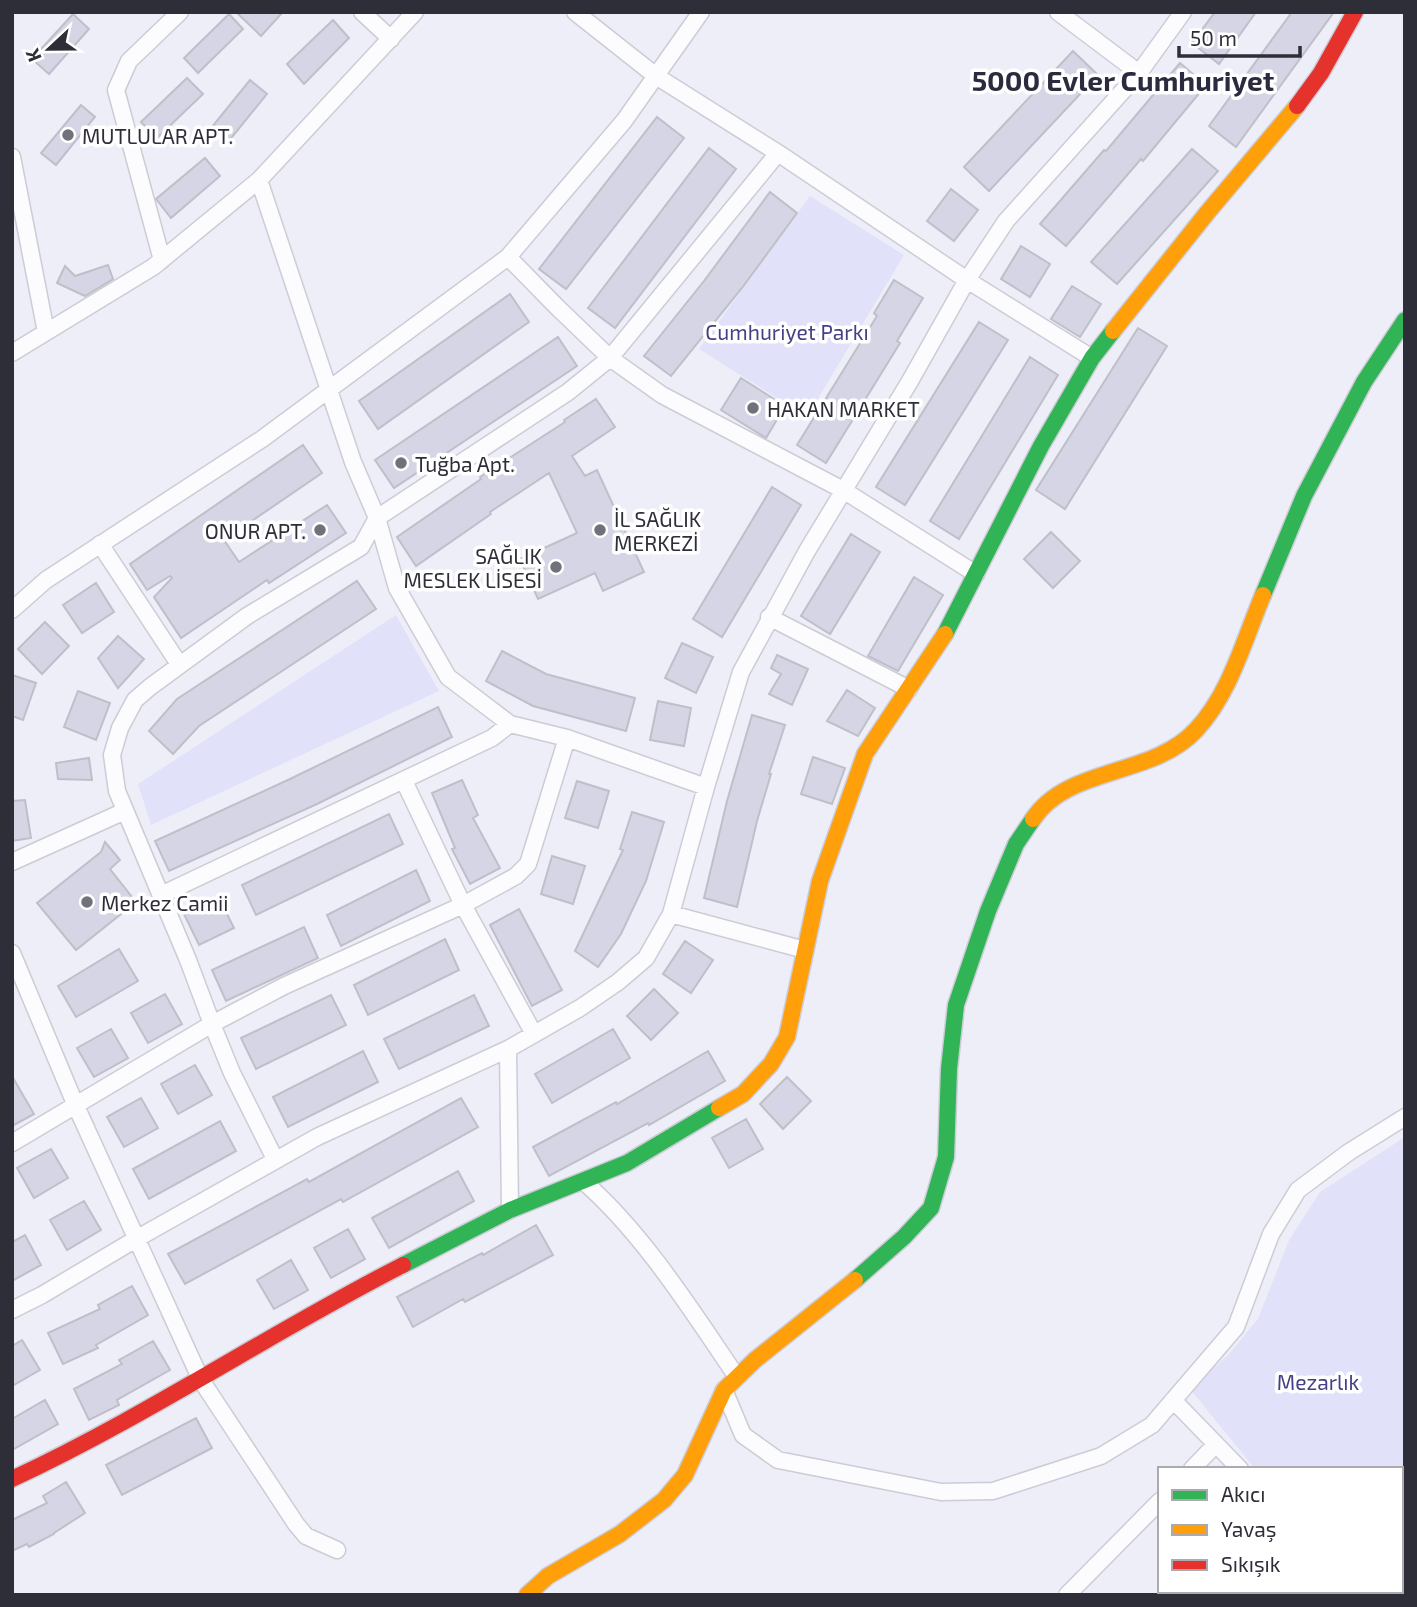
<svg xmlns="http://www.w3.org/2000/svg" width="1417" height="1607" font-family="'Exo 2',sans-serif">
<rect width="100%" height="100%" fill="#eeeef8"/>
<path fill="#e1e2fa" d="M810,196L904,255L807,417L699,349Z
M396,615L439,691L151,825L138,784Z
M1405,1137V1595H1368L1365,1591H1401V1469H1255L1190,1389L1228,1355L1258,1319L1289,1240L1320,1192Z"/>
<path fill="#d5d5e5" stroke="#bfbfc9" stroke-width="2" d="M236,12H283L261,36Z
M1215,12H1256L1219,64L1192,43Z
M1292,12H1334L1236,147L1209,126Z
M73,14L89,29L49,74L32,59Z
M229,14L243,29L198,73L184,58Z
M333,20L349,38L304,84L287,64Z
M1073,51L1098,75L989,191L964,167Z
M1180,63L1206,85L1143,161L1141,159L1066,246L1040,224L1104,150L1106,151Z
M187,78L203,94L157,138L141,122Z
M250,80L267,94L228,142L211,128Z
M81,105L95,117L56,165L41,153Z
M657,117L684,138L566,289L539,269Z
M709,148L736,169L615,328L588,308Z
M1192,149L1218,171L1117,284L1091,262Z
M205,158L220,176L171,218L156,199Z
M951,189L978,210L954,241L927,221Z
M770,192L797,213L742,288L671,376L644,356L704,281Z
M1021,246L1050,264L1030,297L1001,279Z
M108,265L113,279L85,296L57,283L65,266L75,276Z
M894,280L923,298L897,341L900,343L826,463L797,445L877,316L874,313Z
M1072,286L1101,304L1080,337L1051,319Z
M510,294L529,322L378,429L359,401Z
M979,322L1008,340L905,505L876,487Z
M1138,328L1167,346L1065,509L1036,490Z
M558,337L577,366L394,488L375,460Z
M1030,357L1058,375L959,539L930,521Z
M741,378L785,406L766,438L721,410Z
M596,399L615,427L572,456L585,476L597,470L644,572L603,591L595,573L538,599L520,559L577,533L549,473L490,512L491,514L416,566L397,537L481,479L480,477L565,422L564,420Z
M303,445L322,473L224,540L239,562L327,505L346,533L269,583L267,580L181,638L154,597L172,578L170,576L147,590L130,564Z
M772,487L801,505L722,637L693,619Z
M1051,532L1080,561L1053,588L1024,559Z
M851,534L880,552L830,634L801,616Z
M914,577L943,595L898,671L868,656Z
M357,581L376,609L199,726L173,754L149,731L177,699Z
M96,583L114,612L82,633L63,605Z
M45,622L69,646L42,674L18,649Z
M118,636L144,659L118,688L98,658Z
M682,643L713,657L696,693L665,678Z
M502,651L546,674L635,698L626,731L533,706L486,681Z
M777,655L808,669L792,705L769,694L781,674L771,668Z
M12,675L36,683L23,720L12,716Z
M847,690L875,708L858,736L827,721Z
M78,691L110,703L96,740L64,727Z
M658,701L691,708L684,746L650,740Z
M438,707L452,737L317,804L169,871L155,841L290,779Z
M752,715L785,725L769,774H771L757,821L737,907L704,898L727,801Z
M813,757L845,768L832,804L801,794Z
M89,758L92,780L58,779L56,763Z
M462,780L478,815L473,818L500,868L470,884L452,849L455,848L432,793Z
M577,781L609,791L598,828L565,818Z
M25,800L31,838L12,841V801Z
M632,812L664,822L646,881L621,934L598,967L575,951L623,850L620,849Z
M389,814L403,844L256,915L242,885Z
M105,842L120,860L110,869L136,902L76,950L37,903L101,852Z
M552,856L585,866L573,904L541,894Z
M416,870L430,901L341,946L327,915Z
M219,898L234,928L199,945L184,914Z
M519,909L562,990L532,1006L490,925Z
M304,927L318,958L226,1001L212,970Z
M445,939L459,970L368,1015L354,985Z
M685,941L713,960L691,993L663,974Z
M119,949L138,981L76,1017L58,986Z
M654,989L678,1013L651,1040L627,1016Z
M165,994L182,1024L148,1043L131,1013Z
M331,995L346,1025L256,1069L241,1038Z
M474,995L489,1026L399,1069L384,1039Z
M111,1029L128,1058L94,1077L77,1048Z
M613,1029L630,1058L552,1103L535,1074Z
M363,1051L378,1082L288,1127L273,1097Z
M708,1051L725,1081L649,1125L648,1123L549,1176L533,1147L616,1102L617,1104Z
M195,1065L212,1095L178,1114L161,1084Z
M12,1076L34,1114L12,1126Z
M787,1077L811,1101L783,1129L760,1104Z
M141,1098L158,1128L124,1147L107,1117Z
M461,1098L478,1127L343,1202L341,1199L185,1284L168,1254L307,1179L309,1182Z
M746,1119L763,1149L729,1168L712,1138Z
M220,1121L236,1151L149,1199L133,1169Z
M51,1149L68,1178L34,1198L17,1168Z
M458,1171L474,1201L389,1248L372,1218Z
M84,1201L101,1230L67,1250L50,1220Z
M536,1225L553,1255L465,1302L463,1299L413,1327L397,1297L482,1253L483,1255Z
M348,1229L365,1259L331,1278L314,1248Z
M25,1235L41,1265L12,1281V1242Z
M291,1260L308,1290L274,1309L257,1280Z
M132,1286L148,1315L96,1345L98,1348L63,1364L48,1333L100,1309L98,1305Z
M22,1340L40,1370L12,1386V1346Z
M153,1341L170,1370L117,1400L119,1405L89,1420L74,1389L122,1364L119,1360Z
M45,1400L58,1424L12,1450V1419Z
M196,1418L212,1448L122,1495L106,1465Z
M66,1482L85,1513L54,1533V1534L29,1547L27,1544L12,1551V1520L47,1503L43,1496Z"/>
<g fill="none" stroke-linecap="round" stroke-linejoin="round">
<g stroke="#ccccd6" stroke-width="19">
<path id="street" d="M362,12L391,39
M575,12L656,76L778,153L967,280L1092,358
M1058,12L1139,73
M12,157L46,332
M259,180L353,462L377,518L397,588L448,677L510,724L567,738L706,787
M508,257L557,307L610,358L662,395L843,490L976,574
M162,260L116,90L129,61L180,12
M12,353L153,267L259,180L415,12
M100,544L179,664
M12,610L46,580L262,439L508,257L624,121L701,12
M769,617L909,689
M404,781L463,905L534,1034
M12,862L125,811
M161,895L492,738L510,724
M671,914L805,950
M12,953L76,1106L201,1380L296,1524L306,1536L337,1550
M508,1049L510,1210
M12,1143L212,1024L284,986L463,905L516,876L528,864L567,738
M275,1159L232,1073L212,1024L188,960L117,791L112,755L120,728L135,700L150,687L247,616L361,547L377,518L568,392L610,358L778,153
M583,1181C643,1233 692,1311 737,1377
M12,1310L42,1295L136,1239L317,1137L508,1049L580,1008L618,982L646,958L671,914L706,787L741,672L807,551L910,381L967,280L1006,221L1139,73L1183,12
M724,1390L743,1435L778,1460L941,1492L993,1491L1101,1456L1152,1425L1236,1327L1271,1234L1298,1190L1349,1152L1405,1117
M1173,1400L1240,1469
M1192,1469L1216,1444
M1359,1591L1363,1595
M1067,1595L1160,1501"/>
</g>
<g stroke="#ccccd6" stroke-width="19">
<path id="fast" d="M1263,595L1304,496L1364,382L1405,320
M945,634L1041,446L1092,358L1113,331
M403,1265L510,1210L627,1163L719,1108
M855,1280L904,1237L931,1208L946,1157L949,1069L956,1005L988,911L1016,844L1033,819"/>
</g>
<g stroke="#ccccd6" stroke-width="19">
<path id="slow" d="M1113,331L1207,213L1297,106
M1033,819C1068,766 1153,777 1196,730C1230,694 1244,640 1263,595
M719,1108L743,1094L771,1064L787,1037L820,881L865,754L945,634
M527,1595L548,1576L620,1534L664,1500L685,1475L724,1390L755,1360L855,1280"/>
</g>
<g stroke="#ccccd6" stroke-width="19">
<path id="jam" d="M1297,106L1321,73L1355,12
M12,1479C147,1416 270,1333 403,1265"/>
</g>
<use href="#street" stroke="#fcfcfe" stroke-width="16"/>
<use href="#fast" stroke="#30b455" stroke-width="16"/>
<use href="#slow" stroke="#ff9f0a" stroke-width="16"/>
<use href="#jam" stroke="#e5322d" stroke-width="16"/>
</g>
<g fill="#71717b" stroke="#fff" stroke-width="2.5">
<circle cx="68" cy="135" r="7"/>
<circle cx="753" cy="408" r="7"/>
<circle cx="401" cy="463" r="7"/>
<circle cx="320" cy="530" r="7"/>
<circle cx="600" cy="530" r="7"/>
<circle cx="556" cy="567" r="7"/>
<circle cx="87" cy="902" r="7"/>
</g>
<g text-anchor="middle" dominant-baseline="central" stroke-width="7" stroke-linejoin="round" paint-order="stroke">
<g font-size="21" fill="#2d2e38" stroke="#fff" text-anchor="start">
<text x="82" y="135">MUTLULAR APT.</text>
<text x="767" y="408">HAKAN MARKET</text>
<text x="415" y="463">Tuğba Apt.</text>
<text x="614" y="518">İL SAĞLIK<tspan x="614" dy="24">MERKEZİ</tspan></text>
<text x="306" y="530" text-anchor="end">ONUR APT.</text>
<text x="542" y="555" text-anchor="end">SAĞLIK<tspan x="542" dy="24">MESLEK LİSESİ</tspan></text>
<text x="101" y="902">Merkez Camii</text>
</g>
<g font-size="21" fill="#444085" stroke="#fff">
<text x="787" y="331">Cumhuriyet Parkı</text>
<text x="1318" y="1381">Mezarlık</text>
</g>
<g font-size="28" font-weight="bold" fill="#2b2b40" stroke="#fff">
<text x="1123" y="80">5000 Evler Cumhuriyet</text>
</g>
</g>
<rect width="1417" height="1607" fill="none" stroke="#2d2e38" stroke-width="28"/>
<rect x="1158" y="1467" width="245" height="126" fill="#ffffff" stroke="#ababaf" stroke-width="2"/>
<rect x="1172" y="1490" width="35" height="10" fill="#30b455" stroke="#ababaf" stroke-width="2"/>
<text x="1221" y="1502" font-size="21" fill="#2d2e38">Akıcı</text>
<rect x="1172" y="1525" width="35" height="10" fill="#ff9f0a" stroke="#ababaf" stroke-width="2"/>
<text x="1221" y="1537" font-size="21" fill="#2d2e38">Yavaş</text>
<rect x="1172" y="1560" width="35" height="10" fill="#e5322d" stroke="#ababaf" stroke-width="2"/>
<text x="1221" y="1572" font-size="21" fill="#2d2e38">Sıkışık</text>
<g transform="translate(49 49) rotate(248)" stroke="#ffffff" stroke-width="5" paint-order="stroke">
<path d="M0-5L12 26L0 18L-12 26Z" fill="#2d2e38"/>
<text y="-10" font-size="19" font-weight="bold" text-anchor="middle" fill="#2d2e38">K</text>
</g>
<path d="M1179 46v10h121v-10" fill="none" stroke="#2d2e38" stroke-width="3.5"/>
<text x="1190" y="46" font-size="21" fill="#2d2e38" stroke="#ffffff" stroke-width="5" paint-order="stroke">50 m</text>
</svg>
